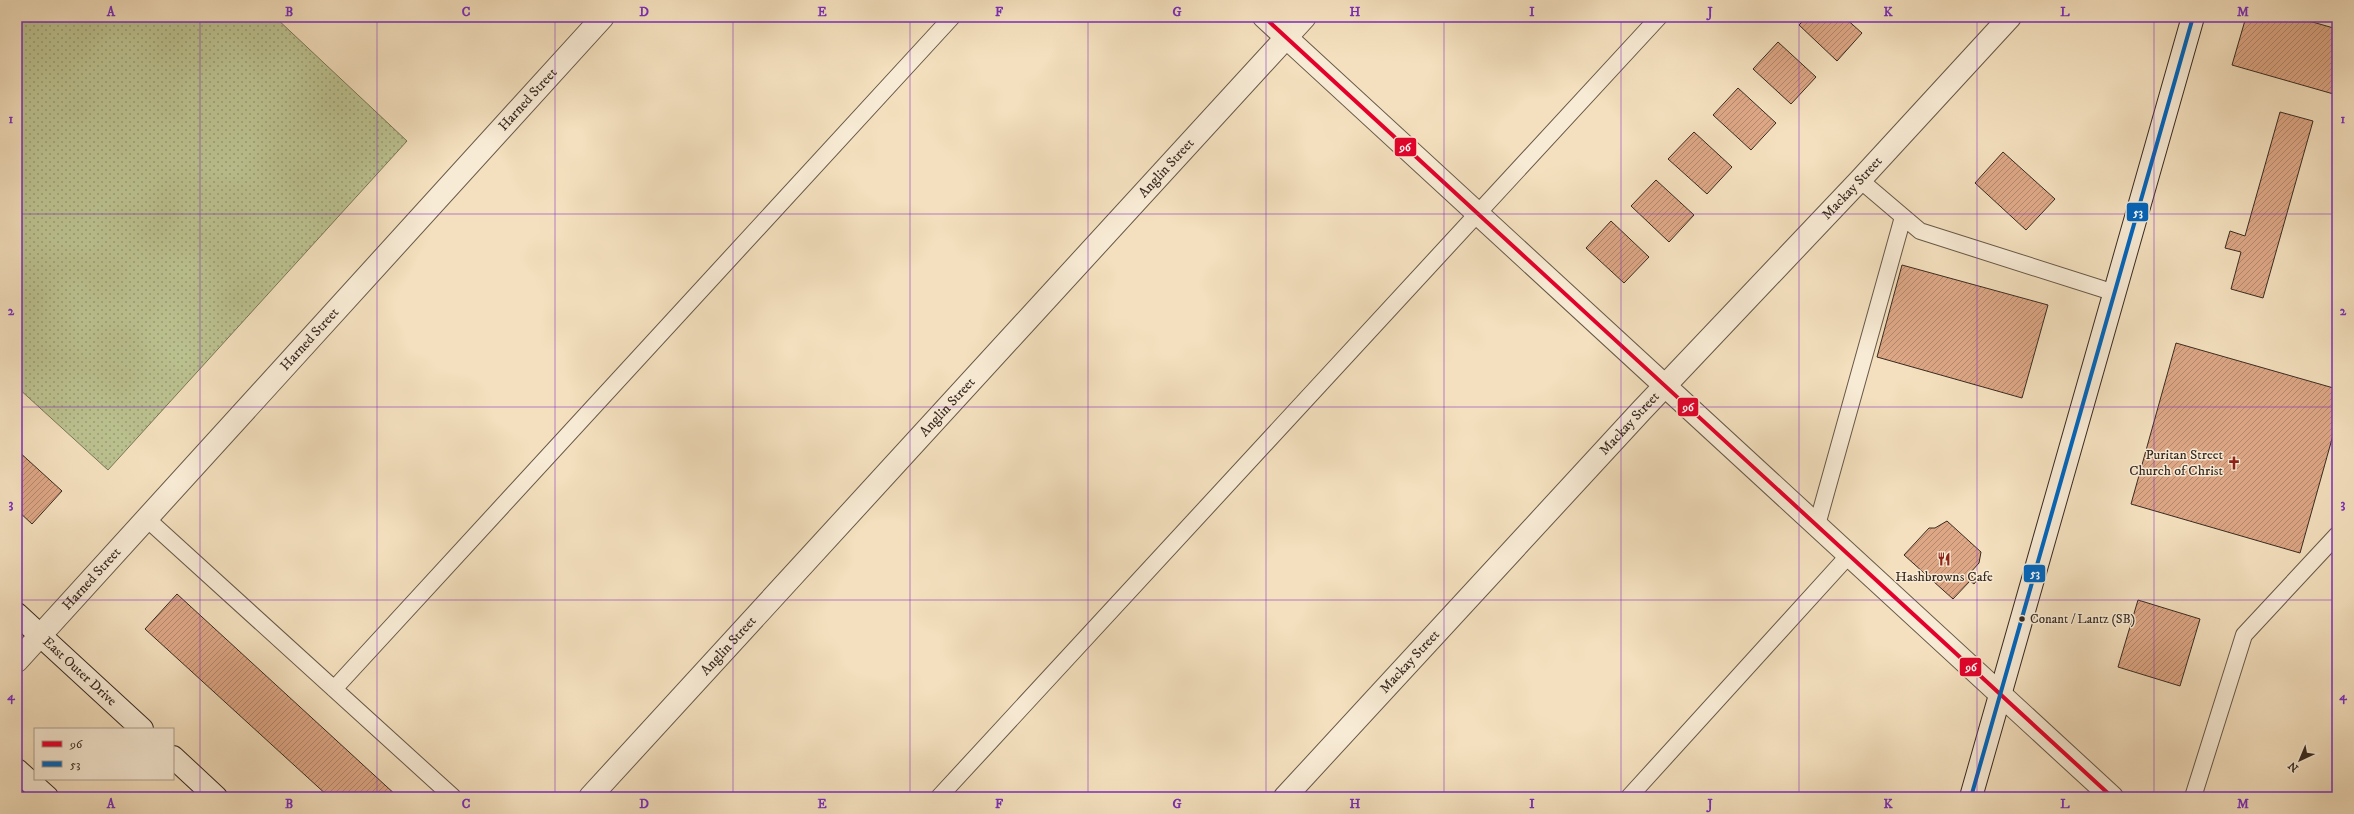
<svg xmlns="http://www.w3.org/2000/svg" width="2354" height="814" font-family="'IM FELL DW Pica',serif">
<defs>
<pattern id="grass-dots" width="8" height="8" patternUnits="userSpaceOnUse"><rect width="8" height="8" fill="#bcc291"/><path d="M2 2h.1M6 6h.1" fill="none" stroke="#9a9e76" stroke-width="1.8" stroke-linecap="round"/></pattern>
<pattern id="building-hatch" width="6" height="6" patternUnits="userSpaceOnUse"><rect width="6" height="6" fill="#dda786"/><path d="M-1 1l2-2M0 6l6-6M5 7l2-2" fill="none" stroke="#b4886d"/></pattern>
</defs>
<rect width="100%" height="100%" fill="#f4e0be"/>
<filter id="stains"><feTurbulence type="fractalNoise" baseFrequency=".005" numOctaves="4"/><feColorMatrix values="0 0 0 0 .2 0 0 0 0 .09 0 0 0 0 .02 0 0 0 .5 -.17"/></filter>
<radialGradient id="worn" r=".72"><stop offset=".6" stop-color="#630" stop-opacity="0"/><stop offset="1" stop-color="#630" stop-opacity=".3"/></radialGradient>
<path fill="url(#grass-dots)" stroke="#7a7659" d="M17,17H275L407,141L108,470L17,387Z"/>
<path fill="url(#building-hatch)" stroke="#382a21" d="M1807,17H1844L1862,33L1837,61L1799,25Z
M2246,17H2295L2337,29V95L2232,65Z
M1778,42L1816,77L1791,104L1753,69Z
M1738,88L1776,123L1751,150L1713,115Z
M2280,112L2313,121L2263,298L2231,289L2241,252L2225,248L2230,231L2245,236Z
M1694,132L1732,167L1707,194L1668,159Z
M2003,152L2055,199L2026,230L1975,183Z
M1656,180L1694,215L1669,242L1631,206Z
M1611,221L1649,257L1624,283L1586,248Z
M1902,265L2048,305L2022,398L1877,357Z
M2176,343L2337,389V421L2300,553L2131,504Z
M17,450L62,491L32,524L17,510Z
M1947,521L1981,552L1979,563L1969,574L1977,580L1974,584L1970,581L1953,599L1904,555L1929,528H1935Z
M177,594L398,797H329L145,629Z
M2138,600L2200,619L2180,686L2118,667Z"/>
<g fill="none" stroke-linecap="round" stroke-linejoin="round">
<g stroke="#675848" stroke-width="18">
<path id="service" d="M1860,180L1920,231L2115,293
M147,519L453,797
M1817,525L1903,217
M334,689L952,17
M939,797L1659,17
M1629,797L1849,555
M2193,797L2244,635L2337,535"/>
</g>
<g stroke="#675848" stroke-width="24">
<g id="minor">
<path d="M1264,17L2112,797"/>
<path id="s1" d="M17,661L603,17"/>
<path id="s2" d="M590,797L1305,17"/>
<path id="s3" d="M1285,797L1641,411L1860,180L2010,17"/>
</g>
</g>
<g stroke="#382a21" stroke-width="24">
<g id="secondary">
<path id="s4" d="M17,614L142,729"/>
<path d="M173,757L216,797"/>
<path d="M17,770L47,797"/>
<path d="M1971,797L2193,17"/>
</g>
</g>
<use href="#service" stroke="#f8ebd5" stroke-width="16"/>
<use href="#minor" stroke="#f8ebd5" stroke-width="22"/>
<use href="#secondary" stroke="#f8ebd5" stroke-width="22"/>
<g stroke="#f8ebd5" stroke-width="7">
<path id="bus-1" d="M1264,17L2112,797"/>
</g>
<g stroke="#f8ebd5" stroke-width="7">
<path id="bus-2" d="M1971,797L2193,17"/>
</g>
<use href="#bus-1" stroke="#e4002b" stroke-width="4"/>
<use href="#bus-2" stroke="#0065bd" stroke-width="4"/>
</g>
<path fill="none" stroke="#7b2cbf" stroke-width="1" stroke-opacity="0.55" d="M200,17V797M377,17V797M555,17V797M733,17V797M910,17V797M1088,17V797M1266,17V797M1444,17V797M1621,17V797M1799,17V797M1977,17V797M2154,17V797M17,214H2337M17,407H2337M17,600H2337"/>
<defs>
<g id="church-bare" transform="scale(1.08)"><path d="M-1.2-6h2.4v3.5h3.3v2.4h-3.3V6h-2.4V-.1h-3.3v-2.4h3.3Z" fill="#8f2418" stroke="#f8ebd5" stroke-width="2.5" paint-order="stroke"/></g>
<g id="restaurant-bare" transform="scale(1.08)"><path d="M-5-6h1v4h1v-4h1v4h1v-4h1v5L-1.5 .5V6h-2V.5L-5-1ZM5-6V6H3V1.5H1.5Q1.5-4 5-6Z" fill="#8f2418" stroke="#f8ebd5" stroke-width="2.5" paint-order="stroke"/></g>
</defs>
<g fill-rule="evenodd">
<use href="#church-bare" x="2234" y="463"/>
<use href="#restaurant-bare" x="1944" y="559"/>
</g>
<circle fill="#382a21" stroke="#f8ebd5" stroke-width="1.5" cx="2022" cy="619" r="3.5"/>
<g text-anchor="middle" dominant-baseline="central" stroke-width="3" stroke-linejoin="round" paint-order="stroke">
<g font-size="13" fill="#382a21" stroke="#f8ebd5" text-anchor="start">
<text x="2030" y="619">Conant / Lantz (SB)</text>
</g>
<g font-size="14" fill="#382a21" stroke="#f8ebd5">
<text stroke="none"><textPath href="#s1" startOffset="759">Harned Street</textPath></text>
<text stroke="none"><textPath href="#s2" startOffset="853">Anglin Street</textPath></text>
<text stroke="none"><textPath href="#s3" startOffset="832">Mackay Street</textPath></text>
<text stroke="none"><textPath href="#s1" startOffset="435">Harned Street</textPath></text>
<text stroke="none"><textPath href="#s2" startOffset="529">Anglin Street</textPath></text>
<text stroke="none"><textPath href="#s3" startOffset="508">Mackay Street</textPath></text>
<text stroke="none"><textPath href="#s1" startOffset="111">Harned Street</textPath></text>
<text stroke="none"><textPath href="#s2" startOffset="205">Anglin Street</textPath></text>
<text stroke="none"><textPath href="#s3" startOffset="184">Mackay Street</textPath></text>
<text stroke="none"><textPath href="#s4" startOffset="85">East Outer Drive</textPath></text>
</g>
<g font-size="14" fill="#382a21" stroke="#f8ebd5" text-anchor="end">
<text x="2223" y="455">Puritan Street<tspan x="2223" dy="16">Church of Christ</tspan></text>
<text x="1944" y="577" text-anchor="middle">Hashbrowns Cafe</text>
</g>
</g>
<g stroke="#f8ebd5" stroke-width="1.5">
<rect x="1394" y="137" width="23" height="20" rx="4" fill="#e4002b"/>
<rect x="2126" y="202" width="23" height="20" rx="4" fill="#0065bd"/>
<rect x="1677" y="397" width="22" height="20" rx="4" fill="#e4002b"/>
<rect x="2023" y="564" width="23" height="19" rx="4" fill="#0065bd"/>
<rect x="1959" y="657" width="23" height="20" rx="4" fill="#e4002b"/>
</g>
<g font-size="11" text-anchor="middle" font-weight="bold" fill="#fff">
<text x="1405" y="151">96</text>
<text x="2138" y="216">53</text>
<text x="1688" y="411">96</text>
<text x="2035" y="577">53</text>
<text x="1971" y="671">96</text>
</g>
<rect width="2354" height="814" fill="none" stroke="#f4e0be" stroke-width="44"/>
<rect x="34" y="728" width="140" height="52" fill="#f8ebd5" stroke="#ab9e8d"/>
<rect x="42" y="741" width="20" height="6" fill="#e4002b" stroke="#ab9e8d"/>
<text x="70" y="748" font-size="12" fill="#382a21">96</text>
<rect x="42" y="761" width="20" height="6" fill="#0065bd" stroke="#ab9e8d"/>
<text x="70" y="768" font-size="12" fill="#382a21">53</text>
<g transform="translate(2300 760) rotate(224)" stroke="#f8ebd5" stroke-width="3" paint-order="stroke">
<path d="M0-3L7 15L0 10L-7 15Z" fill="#382a21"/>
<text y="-6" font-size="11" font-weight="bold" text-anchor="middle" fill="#382a21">N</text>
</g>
<rect x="22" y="22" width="2310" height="770" fill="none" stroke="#7b2cbf" stroke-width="1.5"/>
<g font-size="13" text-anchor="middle" font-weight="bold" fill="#7b2cbf">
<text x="111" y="16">A</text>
<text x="289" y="16">B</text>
<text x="466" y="16">C</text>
<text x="644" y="16">D</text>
<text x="822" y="16">E</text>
<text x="999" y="16">F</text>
<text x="1177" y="16">G</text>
<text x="1355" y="16">H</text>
<text x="1532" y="16">I</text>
<text x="1710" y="16">J</text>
<text x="1888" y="16">K</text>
<text x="2065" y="16">L</text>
<text x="2243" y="16">M</text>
<text x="11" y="123">1</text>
<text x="2343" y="123">1</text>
<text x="11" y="315">2</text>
<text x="2343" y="315">2</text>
<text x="11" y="508">3</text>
<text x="2343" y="508">3</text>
<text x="11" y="700">4</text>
<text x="2343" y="700">4</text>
<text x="111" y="808">A</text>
<text x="289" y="808">B</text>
<text x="466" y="808">C</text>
<text x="644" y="808">D</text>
<text x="822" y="808">E</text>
<text x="999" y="808">F</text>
<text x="1177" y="808">G</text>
<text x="1355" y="808">H</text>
<text x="1532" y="808">I</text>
<text x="1710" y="808">J</text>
<text x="1888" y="808">K</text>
<text x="2065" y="808">L</text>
<text x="2243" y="808">M</text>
</g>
<rect width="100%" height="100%" filter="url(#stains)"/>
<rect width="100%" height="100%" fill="url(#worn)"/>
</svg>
